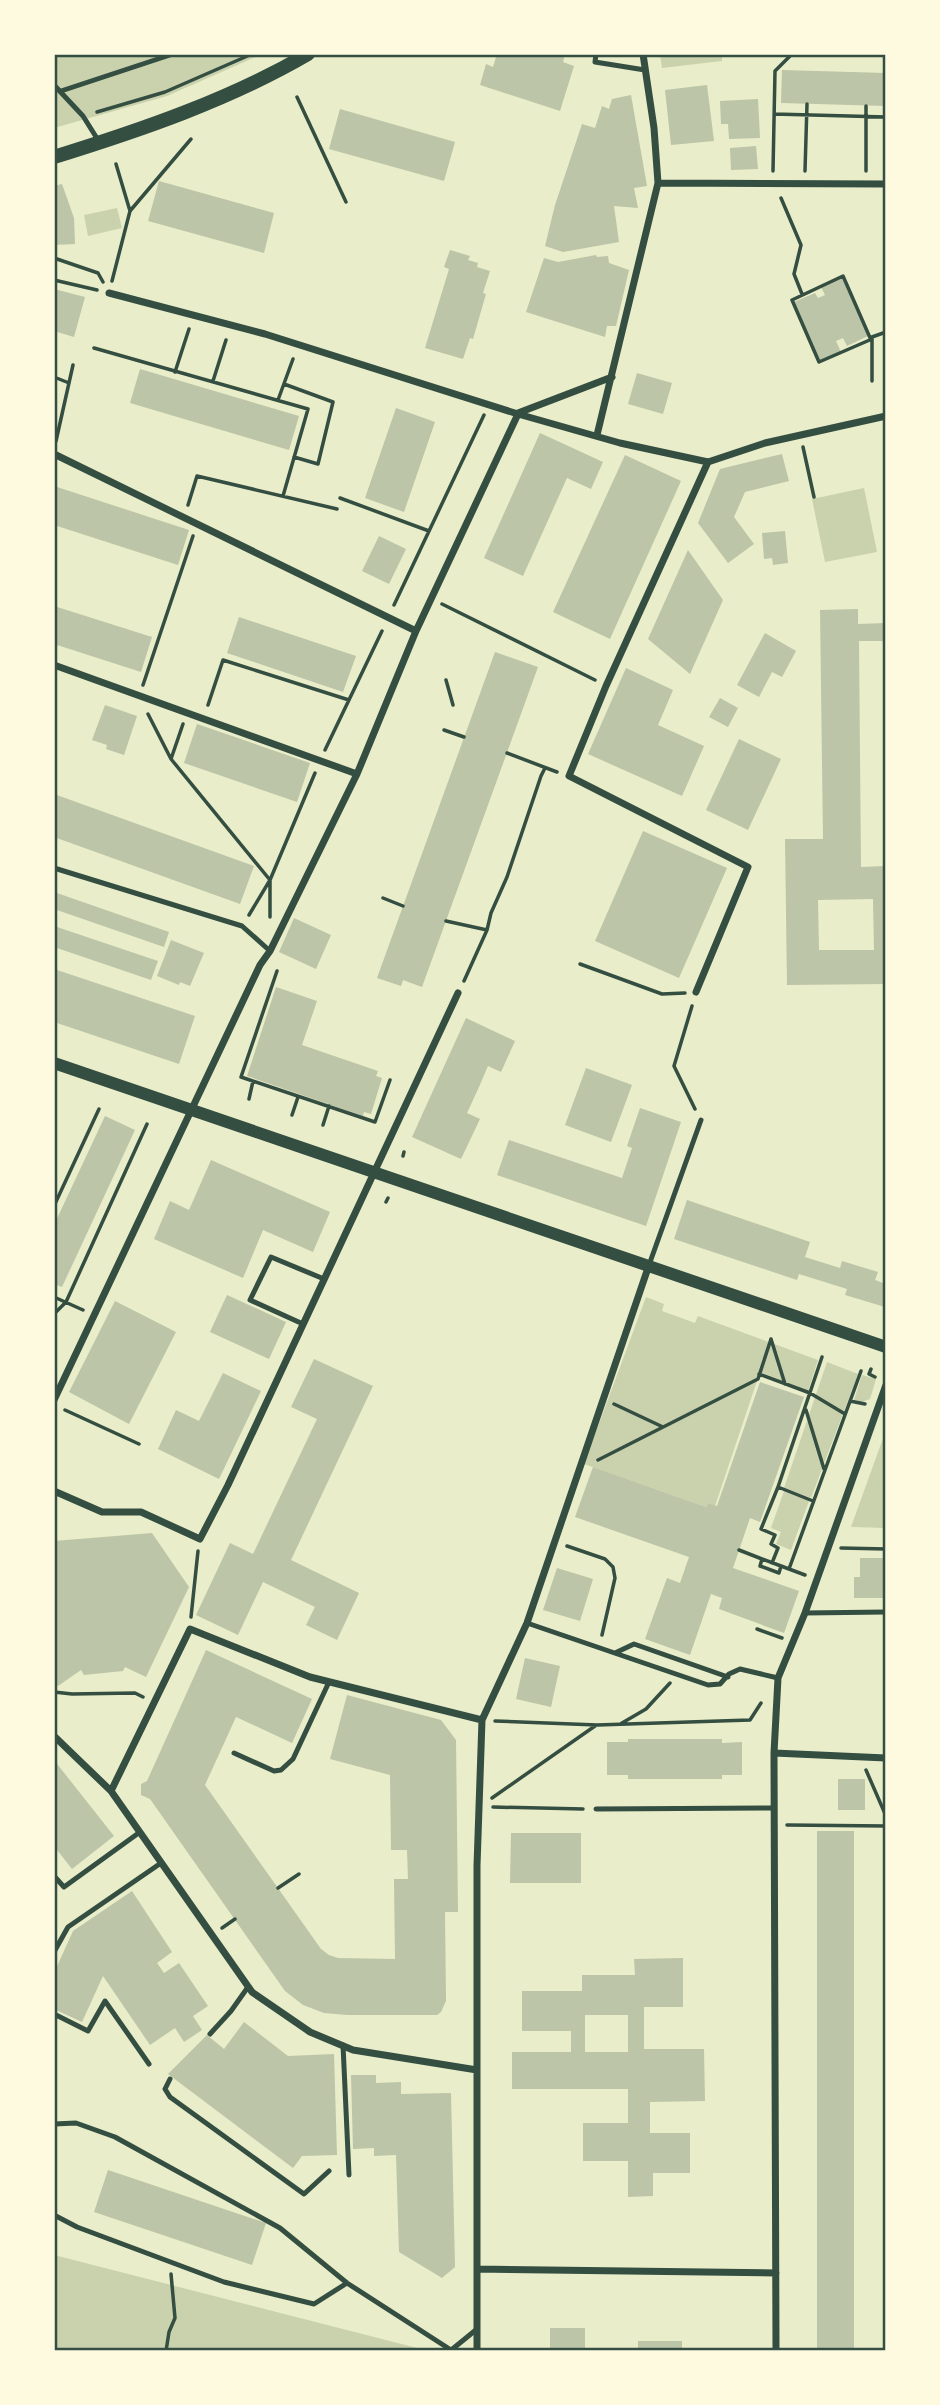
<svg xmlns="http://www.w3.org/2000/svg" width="940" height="2405" font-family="Roboto,sans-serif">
<rect width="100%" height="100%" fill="#e9edc9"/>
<path fill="#cad2ad" d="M54,54H262L167,96L54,128Z
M660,54H722V61L662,68Z
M117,208L122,228L88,236L84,215Z
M864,488L877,552L825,562L812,499Z
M646,1297L664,1304L662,1311L695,1323L698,1316L818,1360L808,1391L760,1372L715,1506L708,1503L706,1507L584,1464Z
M827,1362L858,1374L811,1498L784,1488Z
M862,1375L876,1379L870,1399L862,1402L854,1400Z
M886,1430V1528L851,1527Z
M784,1491L809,1501L791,1550L776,1544L781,1532L771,1528Z
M54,2255L429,2351H54Z"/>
<path fill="#bcc5a7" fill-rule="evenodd" d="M497,54H565L563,62L574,66L560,111L480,85L486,64L493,67Z
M782,70L886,73V106L781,103Z
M707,85L714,141L671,145L665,90Z
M631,95L647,186L634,188L638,208L614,206L619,242L563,252L545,246L555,205L582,124L595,128L602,106L609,109L612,99Z
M758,99L760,138L729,139L728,124H721L720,101Z
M340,109L455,142L444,181L329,149Z
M756,146L758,169L731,170L730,148Z
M159,181L274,213L264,253L148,221Z
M62,184L74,218L75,244L54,245V186Z
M450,250L470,256L468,260L478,263L477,267L490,271L483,293L486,294L473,339L470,338L463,359L425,348L449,269L444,267Z
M596,255L597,257L608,256L609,263L629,270L616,326H607L605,337L526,312L544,258L558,262Z
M842,277L868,336L847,346L843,338L836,341L841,352L820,361L794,302L815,293L818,298L825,295L821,287Z
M54,289L85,297L74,337L54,331Z
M140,369L299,416L289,450L130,403Z
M637,373L672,383L663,414L628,404Z
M396,408L435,422L404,512L365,498Z
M540,433L603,462L591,489L567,478L523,576L484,558Z
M782,454L789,481L745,492L734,517L754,544L728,563L698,523L720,469Z
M625,455L681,481L610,639L553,612Z
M54,486L189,530L178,565L54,525Z
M785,531L788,563L773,565L772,558L764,559L762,533Z
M379,536L406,549L389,584L362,571Z
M688,550L723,600L690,674L648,639Z
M54,606L152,637L141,672L54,644Z
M858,609V624L886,623V641H859L861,867L886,866V984L787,985L785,839H823L820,610ZM873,899L874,950H819L818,900Z
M239,617L356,656L343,692L227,653Z
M765,633L796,651L782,677L772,672L759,697L737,685Z
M495,652L538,667L422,987L403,980L401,986L377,978Z
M626,668L673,690L658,725L704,746L682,796L588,754Z
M720,698L738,708L728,727L709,717Z
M105,705L137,716L124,755L106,749L107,745L92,740Z
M197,724L310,763L297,802L184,763Z
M739,739L781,759L748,830L706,810Z
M54,794L254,866L240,904L54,837Z
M643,831L727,868L679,978L595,941Z
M54,892L169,932L164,947L54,909Z
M294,918L331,935L316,969L279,952Z
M54,926L158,961L151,980L54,947Z
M171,940L204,953L190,986L180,982L179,985L157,976Z
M54,969L195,1016L179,1064L54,1022Z
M276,987L317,1001L302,1045L378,1071L376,1076L382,1078L371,1114L364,1112L363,1116L247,1076Z
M466,1018L515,1041L501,1072L488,1066L479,1087L467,1113L480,1119L461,1159L412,1137Z
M586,1068L632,1085L611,1142L565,1125Z
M640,1108L681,1122L646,1226L497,1175L509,1140L622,1178L632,1148L627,1146Z
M105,1116L135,1130L62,1287L54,1284V1225Z
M211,1160L330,1212L313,1252L263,1230L243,1278L154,1239L170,1201L189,1210Z
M687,1200L810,1242L805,1257L840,1268L842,1261L878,1272L875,1280L886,1284L885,1307L845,1295L847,1289L799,1274L797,1280L674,1239Z
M227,1295L286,1322L269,1359L210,1332Z
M115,1301L176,1332L129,1424L69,1392Z
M314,1359L373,1386L291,1560L359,1593L337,1640L306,1625L315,1607L263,1582L238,1635L196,1615L230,1543L253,1554L317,1419L291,1407Z
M223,1373L261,1391L219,1479L158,1449L176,1410L199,1421Z
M760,1382L804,1397L760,1522L750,1518L733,1568L799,1591L784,1633L719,1609L722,1598L711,1594L690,1655L645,1639L667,1578L680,1583L689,1557L575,1517L593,1467L706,1507L708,1503L717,1506Z
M152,1533L189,1587L146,1677L125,1667L123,1671L84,1675L81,1670L58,1686L54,1680V1541Z
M860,1558H886V1598H854V1577H860Z
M557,1568L593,1579L580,1621L543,1610Z
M206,1650L312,1699L292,1743L236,1717L205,1785L321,1949L329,1955L338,1958L395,1959L394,1879H408L407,1850H391L390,1775L330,1759L347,1695L441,1720L456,1740L458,1912H445L446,2001L441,2012L437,2015H347L324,2013L303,2005L285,1991L150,1799L141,1795V1784L147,1781Z
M525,1658L560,1666L551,1707L516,1699Z
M628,1739H722V1743L742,1742V1775H722V1779H628V1775H607V1742H628Z
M54,1760L114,1836L72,1869L54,1846Z
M838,1779H865V1810H838Z
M817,1831H854V2351H817Z
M511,1833H581V1883H510Z
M132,1891L172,1952L157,1963L164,1973L179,1963L208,2006L193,2016L202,2030L184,2042L175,2028L150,2045L103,1976L82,2022L54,2009V1973L73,1931Z
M683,1958V2007H644V2049H704L705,2101L650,2102V2133H690V2173H653V2196L628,2197V2161H583V2123H628V2089H512V2052H571V2031H522V1991H582V1975H635L634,1959ZM585,2015H628V2052H585Z
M244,2022L288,2056L334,2054L337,2155L302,2156L293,2168L168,2074L207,2035L224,2049Z
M351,2075H376V2083L401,2082V2094L451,2093L455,2267L442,2278L399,2252L396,2155L374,2156V2148L353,2149Z
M108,2170L266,2223L252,2265L94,2212Z
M550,2328H585V2351H550Z
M638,2341H682V2351H638Z"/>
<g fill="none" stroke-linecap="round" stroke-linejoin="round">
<path stroke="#344e41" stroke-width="3.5" d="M297,97L346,202
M97,112L165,92L252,54
M774,114L886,117
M773,171L775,71L792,54
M805,171L807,104
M866,171V106
M781,198L801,245L794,274L802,294
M130,211L191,139
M54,258L98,273L103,282
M54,280L97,290
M112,281L130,211L116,164
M871,340L843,276L792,300L819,362L872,339
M94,348L308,409L283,496
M175,372L189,329
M54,377L69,383
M213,381L226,340
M872,381V337L886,332
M284,384L333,402L318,464L294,457
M278,400L293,359
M56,441L73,365
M803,447L814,497
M340,498L429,531
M188,505L197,476L337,509
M442,604L595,680
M394,605L484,415
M446,680L453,705
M143,685L193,536
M208,705L223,660L349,700
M148,714L171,759
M183,724L171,759L270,880V917
M444,730L464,737
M325,750L382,631
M507,753L557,772
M383,898L403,906
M249,915L270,880L315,773
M446,921L487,930
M580,964L662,994L685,993
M277,971L241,1077L375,1122L390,1080
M464,981L487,930L491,913L507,877L541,776L545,768
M692,1006L674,1066L695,1109
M249,1099L253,1081
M292,1115L298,1097
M323,1125L329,1106
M403,1156L404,1152
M386,1202L388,1198
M54,1206L99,1109
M54,1297L83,1310
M54,1314L66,1302L147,1124
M771,1339L785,1384
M871,1369L869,1374L875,1377
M759,1374L810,1393L845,1414
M850,1401L865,1404
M614,1404L663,1427
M65,1410L139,1444
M806,1410L824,1469
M598,1460L758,1379L771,1339
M813,1501L778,1487L822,1357
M567,1546L605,1559L613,1567L615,1578L602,1635
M841,1548L886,1549
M739,1550L762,1559L760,1566L779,1573L781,1566L805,1575
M762,1559L781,1566
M772,1563L778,1548L771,1544L775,1535L761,1529L778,1487
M789,1569L861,1371
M191,1617L198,1551
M757,1629L782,1638
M54,1692L72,1694L135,1693L143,1697
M495,1721L597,1725L750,1720L761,1703
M622,1723L646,1709L670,1683
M866,1770L886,1816
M492,1798L595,1726
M493,1807L583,1809
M787,1825L886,1826
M278,1888L299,1874
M222,1928L235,1919
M166,2351L169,2332L175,2318L171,2274"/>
<path stroke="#344e41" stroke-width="5" d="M596,54L595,62L645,70
M54,85L83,116L98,140
M61,91L173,54
M54,868L242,926L270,951
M649,1265L701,1120
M303,1324L250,1300L271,1257L324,1279
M805,1613L886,1612
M527,1623L708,1685L720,1684L729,1674L740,1669L778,1678
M615,1653L634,1644L728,1677
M234,1753L274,1771L281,1770L293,1759L329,1682
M596,1809L774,1808
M54,1876L64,1887L140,1832
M54,1952L68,1927L161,1863
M54,2014L88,2031L105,2001L149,2064
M210,2034L231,2011L248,1987
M343,2045L349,2175
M170,2079L165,2089L170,2097L304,2194L329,2171
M54,2124L76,2123L115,2137L280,2228L347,2283L451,2350
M54,2215L77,2227L224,2282L314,2304L347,2283
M450,2351L477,2329"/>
<path stroke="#344e41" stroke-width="7" d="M658,183L886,184
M109,293L265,334L518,414L620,443L708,462L765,443L886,416
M518,413L612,377
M597,435L658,183L654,128L643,54
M54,454L416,631
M54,665L357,774
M696,992L748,867L569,776L606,686L708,462
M54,1400L260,965L270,951L357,774L416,631L518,414
M54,1491L102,1512H141L200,1539L228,1485L458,993
M54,1736L111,1791L252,1992L310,2032L353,2050L477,2070
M774,1753L886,1758
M111,1791L190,1629L310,1677L482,1720
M477,2269L776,2273
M477,2351V1866L482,1720L527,1623L649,1265
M776,2351L774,1753L778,1678L805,1613L886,1385"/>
<path stroke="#344e41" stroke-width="12" d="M54,1063L886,1347"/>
<path stroke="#344e41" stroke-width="14" d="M54,157C141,130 229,100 308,54"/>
</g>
<rect width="940" height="2405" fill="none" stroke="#fefae0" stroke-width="112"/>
<rect x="56" y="56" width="828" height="2293" fill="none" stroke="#344e41" stroke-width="2.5"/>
</svg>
